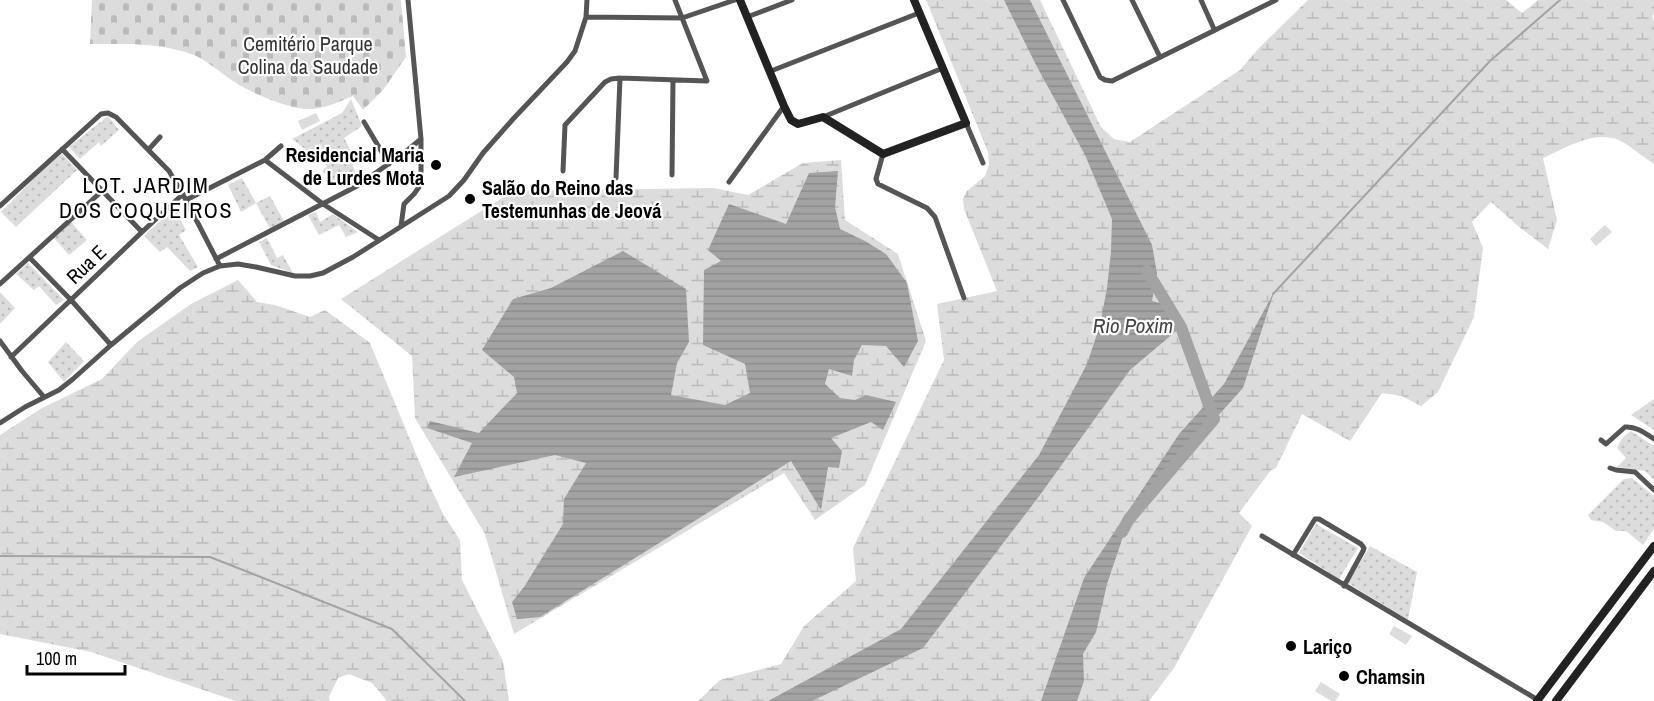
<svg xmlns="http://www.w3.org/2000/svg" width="1654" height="701" font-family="'Archivo Narrow',sans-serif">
<defs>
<pattern id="grass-dots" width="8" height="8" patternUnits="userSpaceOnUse" patternTransform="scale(1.5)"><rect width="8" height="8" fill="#dcdcdc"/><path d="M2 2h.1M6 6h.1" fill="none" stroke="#bbb" stroke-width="1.8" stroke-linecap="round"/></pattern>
<pattern id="wetland-marsh" width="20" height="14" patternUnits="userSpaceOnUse" patternTransform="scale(1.5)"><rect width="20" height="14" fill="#dcdcdc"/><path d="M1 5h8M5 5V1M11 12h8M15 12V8" fill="none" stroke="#bbb"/></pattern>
<pattern id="cemetery-stones" width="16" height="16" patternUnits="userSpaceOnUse" patternTransform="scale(1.5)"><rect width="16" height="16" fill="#dcdcdc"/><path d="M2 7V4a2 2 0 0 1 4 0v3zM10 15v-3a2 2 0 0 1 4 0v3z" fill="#bbb"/></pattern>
<pattern id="water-rules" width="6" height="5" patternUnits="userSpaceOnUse" patternTransform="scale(1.5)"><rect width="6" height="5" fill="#a3a3a3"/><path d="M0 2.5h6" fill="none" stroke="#8b8b8b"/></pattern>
</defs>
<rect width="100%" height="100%" fill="#fff"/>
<path fill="url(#grass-dots)" d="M351,99L362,126L344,138L356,160L352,163L357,177L340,188L322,171L327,166L292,139L342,113Z
M108,116L119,130L101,146L99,142L80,159L69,147Z
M60,152L77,170L16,227L1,212Z
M242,178L256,203L270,196L284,221L270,229L256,203L241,212L228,185Z
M174,208L186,230L179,235L198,267L190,271L167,247L160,252L144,236Z
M316,212L320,222L333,214L358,232L346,237L339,225L319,235L308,215Z
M71,222L87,240L69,255L54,238Z
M267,238L277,258L283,255L293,273L271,265L259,242Z
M28,263L64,300L56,305L39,286L34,290L16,274Z
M0,292L15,308L0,324Z
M66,342L84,361L64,382L48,362Z
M1654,399V430L1631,415Z
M1631,431L1654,446V480L1645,471L1617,467L1626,458L1617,448L1622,438Z
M1632,478L1654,496V529L1643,545L1626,531H1616L1603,522L1591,520L1588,515L1624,479Z
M1316,524L1358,548L1339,579L1299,553Z
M1370,546L1417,572L1408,620L1348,583Z"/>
<path fill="url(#wetland-marsh)" d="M926,0H1040L1101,127L1114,139L1130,142L1240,70L1259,48L1308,0H1506L1522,13L1538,0H1654V14L1652,16L1654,22V164C1643,157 1631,146 1619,140C1593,130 1566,148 1543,158L1557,220L1548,249L1518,226L1491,202L1472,222L1483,248L1474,317L1438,392L1421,406L1402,396L1382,393L1350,441L1302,414L1276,468L1271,470L1239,513L1252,526L1174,668L1149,701H698L720,680L781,664L804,626L856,581L853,548L944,360L937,304L997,291L964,209L963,199L966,192L985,176L989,165L988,152Z
M841,160L845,220L898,254L926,341L865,485L815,520L784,473L514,634L485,534L415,418L412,356L341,299L513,191L714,188L748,195L803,163Z
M238,280L257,302L275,305L310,317L325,310L370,343L426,478L443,514L460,540L462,580L503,661L509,701H387L372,683L349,674L338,678L329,697L330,701H236L91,652L0,634V435L42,408L102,379L137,342L191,304Z"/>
<path fill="url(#cemetery-stones)" d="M92,0H401L406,57L383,90L363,110L353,96C339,102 324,109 309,109C292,110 251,93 236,83C222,74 209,62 194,55C161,42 125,44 90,44Z"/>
<path fill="#dcdcdc" d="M316,113L320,121L302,130L298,121Z
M1605,225L1612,232L1596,246L1590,239Z
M1394,626L1412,636L1406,645L1389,634Z
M1321,682L1340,694L1335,701H1331L1315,691Z"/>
<path fill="url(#water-rules)" d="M1004,0H1030L1152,245L1157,273L1152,301L1168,305L1181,327L1130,370L1040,495L923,648L812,701H768L901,629L1039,455L1087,364L1100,325L1107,288L1111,251L1112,219L1085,155L1035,63Z
M838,171L835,207L840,229L865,241L886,254L907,283L918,341L904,367L886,346L862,345L854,360L852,376L829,369L825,384L840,398L855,400L866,395L896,402L883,430L871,422L831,438L842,451L839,468L828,467L821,510L791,461L540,617L517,619L512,602L524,587L563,524L564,499L586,463L555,455L454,477L472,443L427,428L430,421L479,433L517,393L514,377L482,350L513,299L551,288L623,251L686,289L689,342L677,363L671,395L725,405L750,393L745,364L703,345L704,270L721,261L708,250L729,204L786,224L809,173Z
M1274,292L1243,388L1179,459L1129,519L1107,584L1096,632L1083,654L1084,681L1077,701H1041L1084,578L1179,434L1224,384Z"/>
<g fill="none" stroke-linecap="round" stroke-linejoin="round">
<path stroke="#a3a3a3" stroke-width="2" d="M1273,294L1490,61L1560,0
M0,556L210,557L392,629L465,701"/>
<path stroke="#a3a3a3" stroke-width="12" d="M1122,532L1129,519L1214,419L1181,327L1147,271"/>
<path stroke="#555" stroke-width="5" d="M1063,0L1100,77L1105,80L1112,81L1276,0
M1132,0L1160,57
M1201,0L1214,29
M586,17L682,18L735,0
M747,17L792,0
M771,71L919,13
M823,117L943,68
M364,122L389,164
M966,123L983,163
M62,149L142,232
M149,149L160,137
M883,154L876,179L878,184L927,208L935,217L964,298
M265,160L323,204L379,240
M563,171L565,125L605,82L611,79L620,78L707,81L675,0
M672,175L673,80
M616,178L620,78
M729,182L784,106
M186,200L265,160L281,146
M0,206L101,114L108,113L116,117L169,171L186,200L220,266
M401,226L404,204L414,194L419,187L421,171V139L408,0
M30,258L71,300L111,345
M216,259L357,186L404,153L421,139
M0,284L102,191
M0,341L22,371L44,397
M11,357L142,232L183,194
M0,423L25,407L59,390L73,379L111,345L180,288L203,273L220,266L238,264L256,267L295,276H310L323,273L353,257L449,196L464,180L483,153L514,118L567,62L575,51L586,17L587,0
M1601,440L1606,444L1625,427C1636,426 1645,433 1654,439
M1610,468L1616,470L1635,472L1654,490
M1262,536L1538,700
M1293,555L1315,519H1319L1361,544L1364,548L1363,551L1344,586"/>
<path stroke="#222" stroke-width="8" d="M740,0L784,106L791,120L798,124L823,117L883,154L966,123L914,0
M1537,701L1654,546
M1556,701L1654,571"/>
</g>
<g fill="#000" stroke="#fff" stroke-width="2">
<circle cx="436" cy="165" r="6"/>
<circle cx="470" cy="199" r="6"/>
<circle cx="1291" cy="646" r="6"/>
<circle cx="1344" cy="676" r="6"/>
</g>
<g text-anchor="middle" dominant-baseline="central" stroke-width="4.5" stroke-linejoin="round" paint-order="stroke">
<g font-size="20" fill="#333" stroke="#fff">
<text x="308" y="43">Cemitério Parque<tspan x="308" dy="23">Colina da Saudade</tspan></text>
</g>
<g font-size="20" font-weight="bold" fill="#000" stroke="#fff" text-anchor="start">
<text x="424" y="154" text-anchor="end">Residencial Maria<tspan x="424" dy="23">de Lurdes Mota</tspan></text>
<text x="482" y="187">Salão do Reino das<tspan x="482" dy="23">Testemunhas de Jeová</tspan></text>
<text x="1303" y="646">Lariço</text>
<text x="1356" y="676">Chamsin</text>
</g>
<g font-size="20" fill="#000" stroke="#fff">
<text transform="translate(86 264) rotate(-44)">Rua E</text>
</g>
<g font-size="21" font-style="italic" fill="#444" stroke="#fff">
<text x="1133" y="325">Rio Poxim</text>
</g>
<g font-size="22" letter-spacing="1.5" fill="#000" stroke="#fff">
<text x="146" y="185">LOT. JARDIM<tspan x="146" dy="25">DOS COQUEIROS</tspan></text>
</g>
</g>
<path d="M27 665v9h98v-9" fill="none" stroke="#000000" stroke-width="3"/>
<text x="36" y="665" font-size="18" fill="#000000" stroke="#ffffff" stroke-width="4.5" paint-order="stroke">100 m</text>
</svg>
